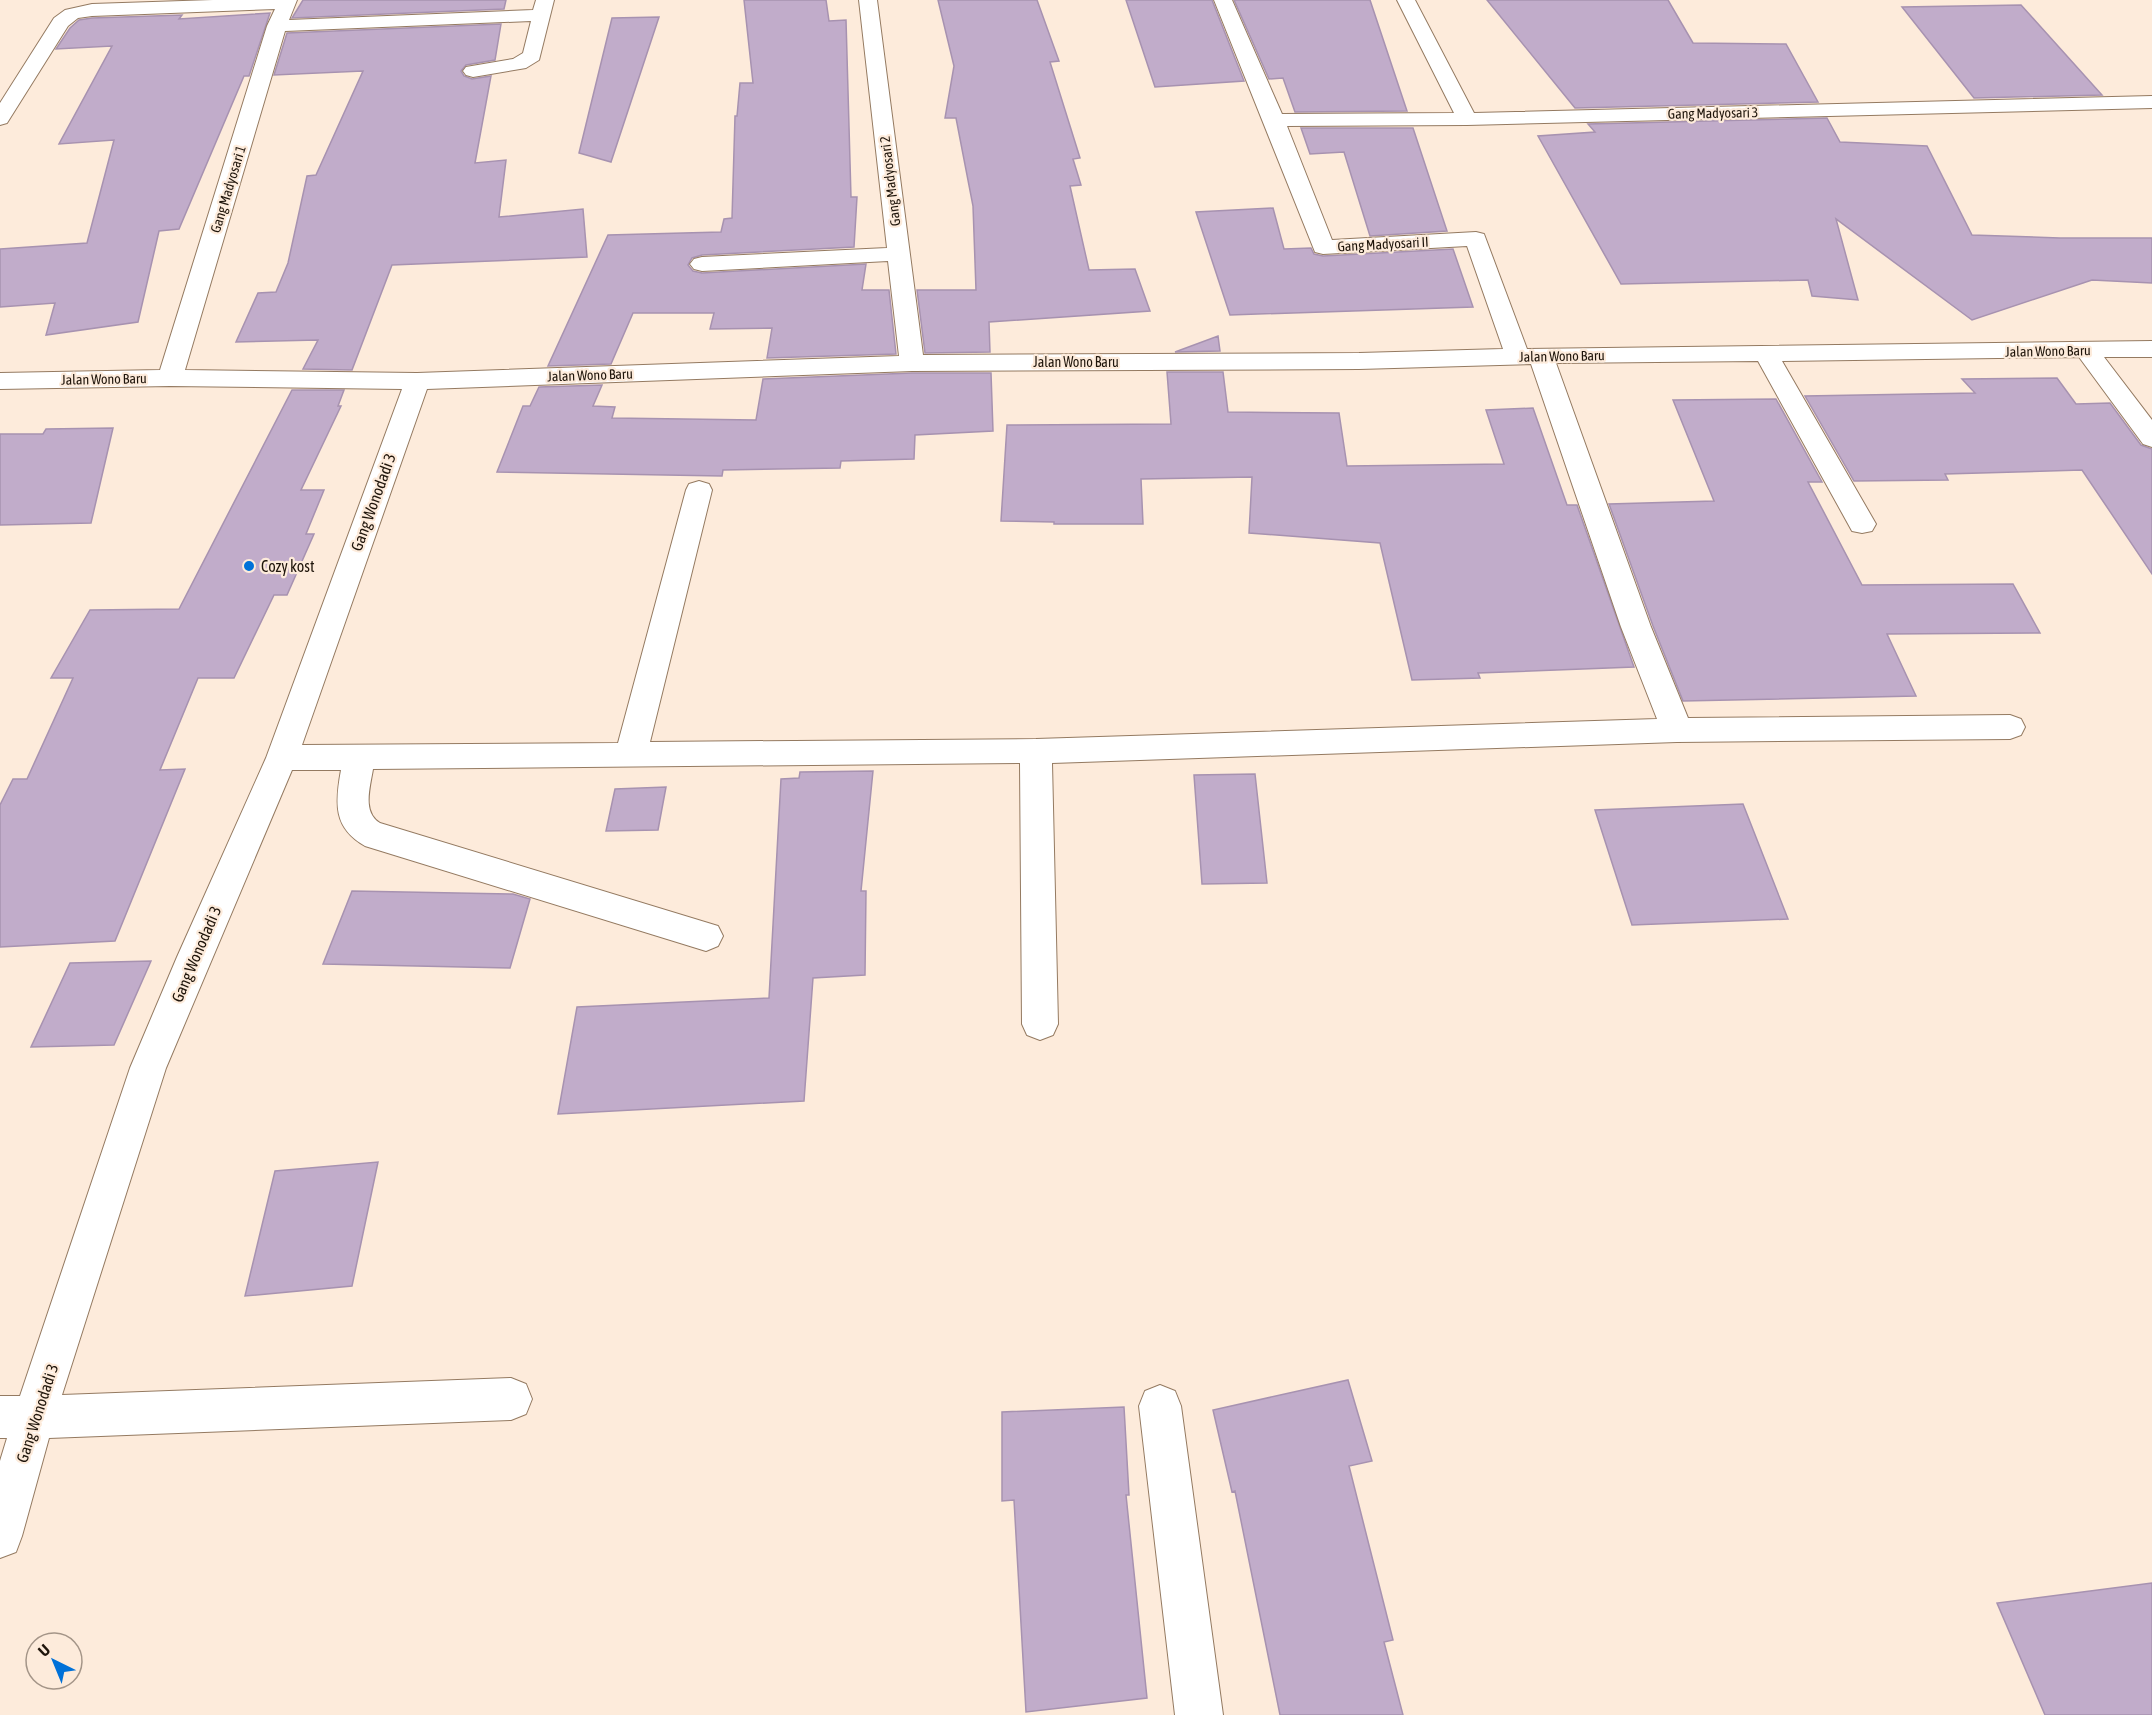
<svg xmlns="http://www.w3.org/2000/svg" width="2152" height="1715" font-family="'Asap Condensed',sans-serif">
<rect width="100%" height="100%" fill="#fdebdb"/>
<path fill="#c1acca" stroke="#a792b0" stroke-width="1.5" d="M303,0H506L504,9L292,18Z
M744,0H826L829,21L846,20L851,197H857L854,247L702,255L692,258L688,265L693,271L702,273L866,264L862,290H889L896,354L767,358L772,328L710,329L714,313H633L611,364L548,366L608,235L721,232L724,219L732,218L735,116H737L740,83H753Z
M938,0H1037L1059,61L1050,62L1080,158L1073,159L1081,185L1070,186L1089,270L1135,269L1150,311L989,322L990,352L925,353L917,290H976L973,206L956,118H945L954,66Z
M1126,0H1212L1244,81L1155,87Z
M1234,0H1370L1407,111L1295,112L1283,78L1269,79Z
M1487,0H1668L1693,43L1786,44L1818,102L1575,108Z
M2021,5L2102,95L1974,98L1902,7Z
M270,13L249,76H244L179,229L159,231L138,322L46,335L55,303L0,307V249L87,243L114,140L59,144L112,46L56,49L70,28L79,20L92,18L182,15L179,19Z
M659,17L611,162L579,153L612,18Z
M501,24L495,60L466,65L461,71L464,76L472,79L491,76L475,163L506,160L499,217L583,209L587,257L392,265L352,370L303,369L318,340L236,342L258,293L276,292L288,263L307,176L316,175L363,71L274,75L287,33Z
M1827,118L1840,142L1927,146L1972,235L2060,238H2152V283L2092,280L1972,320L1836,219L1858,300L1812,296L1808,280L1621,284L1538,136L1595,132L1588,124Z
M1301,128H1413L1447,231L1370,236L1344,152L1310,154Z
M1273,208L1284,249L1311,248L1314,254L1323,256L1453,249L1473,307L1230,315L1196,212Z
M1218,336L1220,351L1175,352Z
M1167,372H1223L1228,412L1339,413L1347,466L1504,464L1486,410L1533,408L1567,505H1577L1634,667L1478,673L1480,678L1412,680L1380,543L1249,533L1252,477L1141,479L1143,524H1054V522L1001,521L1007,425L1171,424Z
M912,373H991L993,431L915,435L914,459L841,461L840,468L723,470L722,476L497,472L523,406H530L539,387L602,385L593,406L615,407L612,418L756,420L763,379Z
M2057,378L2076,404L2110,403L2141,445L2152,449V574L2082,470L1945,474L1948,480L1854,481L1805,396L1975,393L1962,379Z
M292,390H344L338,406H341L301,490H324L306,534H314L287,595H274L234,678H198L160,770L185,769L115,941L0,947V805L13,779H27L73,678H51L90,610L179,609Z
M1776,399L1822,482H1808L1862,585L2013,584L2040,633L1887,634L1916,696L1683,701L1653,626L1609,504L1714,501L1673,400Z
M113,428L91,523L0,525V434H43L46,429Z
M873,771L861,891H866L865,975L813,978L804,1101L558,1114L577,1007L769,998L781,779L799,778L800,772Z
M1255,774L1267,883L1202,884L1194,775Z
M666,787L658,830L606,831L615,789Z
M1743,804L1788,919L1632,925L1595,810Z
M352,891L513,894L530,899L510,968L323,964Z
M151,961L114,1045L31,1047L70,963Z
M378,1162L352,1286L245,1296L275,1171Z
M1348,1380L1372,1461L1349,1466L1393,1640L1384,1642L1403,1715H1280L1235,1491L1232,1492L1213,1410Z
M1124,1407L1129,1495H1126L1147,1698L1026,1712L1014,1500L1002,1501V1412Z
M2152,1583V1715H2045L1997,1603Z"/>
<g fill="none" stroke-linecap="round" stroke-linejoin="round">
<g stroke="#947a61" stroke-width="2">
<path id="minor" d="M213,0H297L289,20L533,10L536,0H554L539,60L526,68L473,77L466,75L463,71L466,67L513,59L523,53L531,21L285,31L185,370L417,373L899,356L888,261L702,271L694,269L690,264L694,259L702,257L887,248L859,0H877L923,355L1359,353L1503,349L1467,246L1323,254L1315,252L1214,0H1232L1282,114L1454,113L1397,0H1415L1474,113L2152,96V108L1467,125L1287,126L1332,240L1476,232L1484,234L1527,349L2152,341V357H2104L2152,420V447L2143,444L2079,357L1782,361L1876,524L1872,531L1862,533L1852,531L1758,361L1556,363L1651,627L1688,718L2010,715L2021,719L2025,727L2021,735L2010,739L1677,742L1052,763L1058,1024L1053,1035L1040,1040L1027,1035L1022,1024L1020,763L373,769C370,788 362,812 380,823L718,926L723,936L718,946L706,951L365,846C333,828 335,803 341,770H292L166,1068L62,1395L511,1378L526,1384L532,1399L526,1414L511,1420L49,1438L22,1536L16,1552L0,1558V1461L7,1438H0V1396H20L130,1068L177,957L266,758L402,389L170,386L0,389V373L160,370L267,26L275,9L92,16L78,18L68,26L7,123L0,125V103L54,18L65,10L92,4ZM1531,364L1621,627L1657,719L1036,739L650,742L712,490L709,484L699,481L689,484L686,490L618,743L302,745L427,389L912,371L1359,369Z
M1160,1385L1175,1391L1181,1406L1223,1715H1175L1139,1406L1145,1391Z"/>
</g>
<use href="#minor" fill="#fff" fill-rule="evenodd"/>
</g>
<circle fill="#0071d8" stroke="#fdebdb" stroke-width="2" cx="249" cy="566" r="6"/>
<g text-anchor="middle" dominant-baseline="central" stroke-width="4.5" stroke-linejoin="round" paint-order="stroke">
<g font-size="14" fill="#1f150b" stroke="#fdebdb">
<text transform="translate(1713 113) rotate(-1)">Gang Madyosari 3</text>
<text transform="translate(890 181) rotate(-97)">Gang Madyosari 2</text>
<text transform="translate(228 189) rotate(-73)">Gang Madyosari 1</text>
<text transform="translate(1383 244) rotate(-3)">Gang Madyosari II</text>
<text transform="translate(2048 351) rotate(-1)">Jalan Wono Baru</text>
<text transform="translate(1562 356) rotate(-1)">Jalan Wono Baru</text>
<text x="1076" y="362">Jalan Wono Baru</text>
<text transform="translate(590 375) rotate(-2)">Jalan Wono Baru</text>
<text transform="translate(104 379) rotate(-1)">Jalan Wono Baru</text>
</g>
<g font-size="16" fill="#1f150b" stroke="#fdebdb">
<text transform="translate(373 502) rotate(-70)">Gang Wonodadi 3</text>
<text transform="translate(196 954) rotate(-67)">Gang Wonodadi 3</text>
<text transform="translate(37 1413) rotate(-72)">Gang Wonodadi 3</text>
</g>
<g font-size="16" fill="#1f150b" stroke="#fdebdb" text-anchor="start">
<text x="261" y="566">Cozy kost</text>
</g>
</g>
<g transform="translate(54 1661) rotate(317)"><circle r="28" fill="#fdebdb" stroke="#a49588" stroke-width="1.5"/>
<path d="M0-4.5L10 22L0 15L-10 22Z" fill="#0071d8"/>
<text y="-9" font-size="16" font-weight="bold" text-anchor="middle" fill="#1f150b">U</text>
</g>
</svg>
